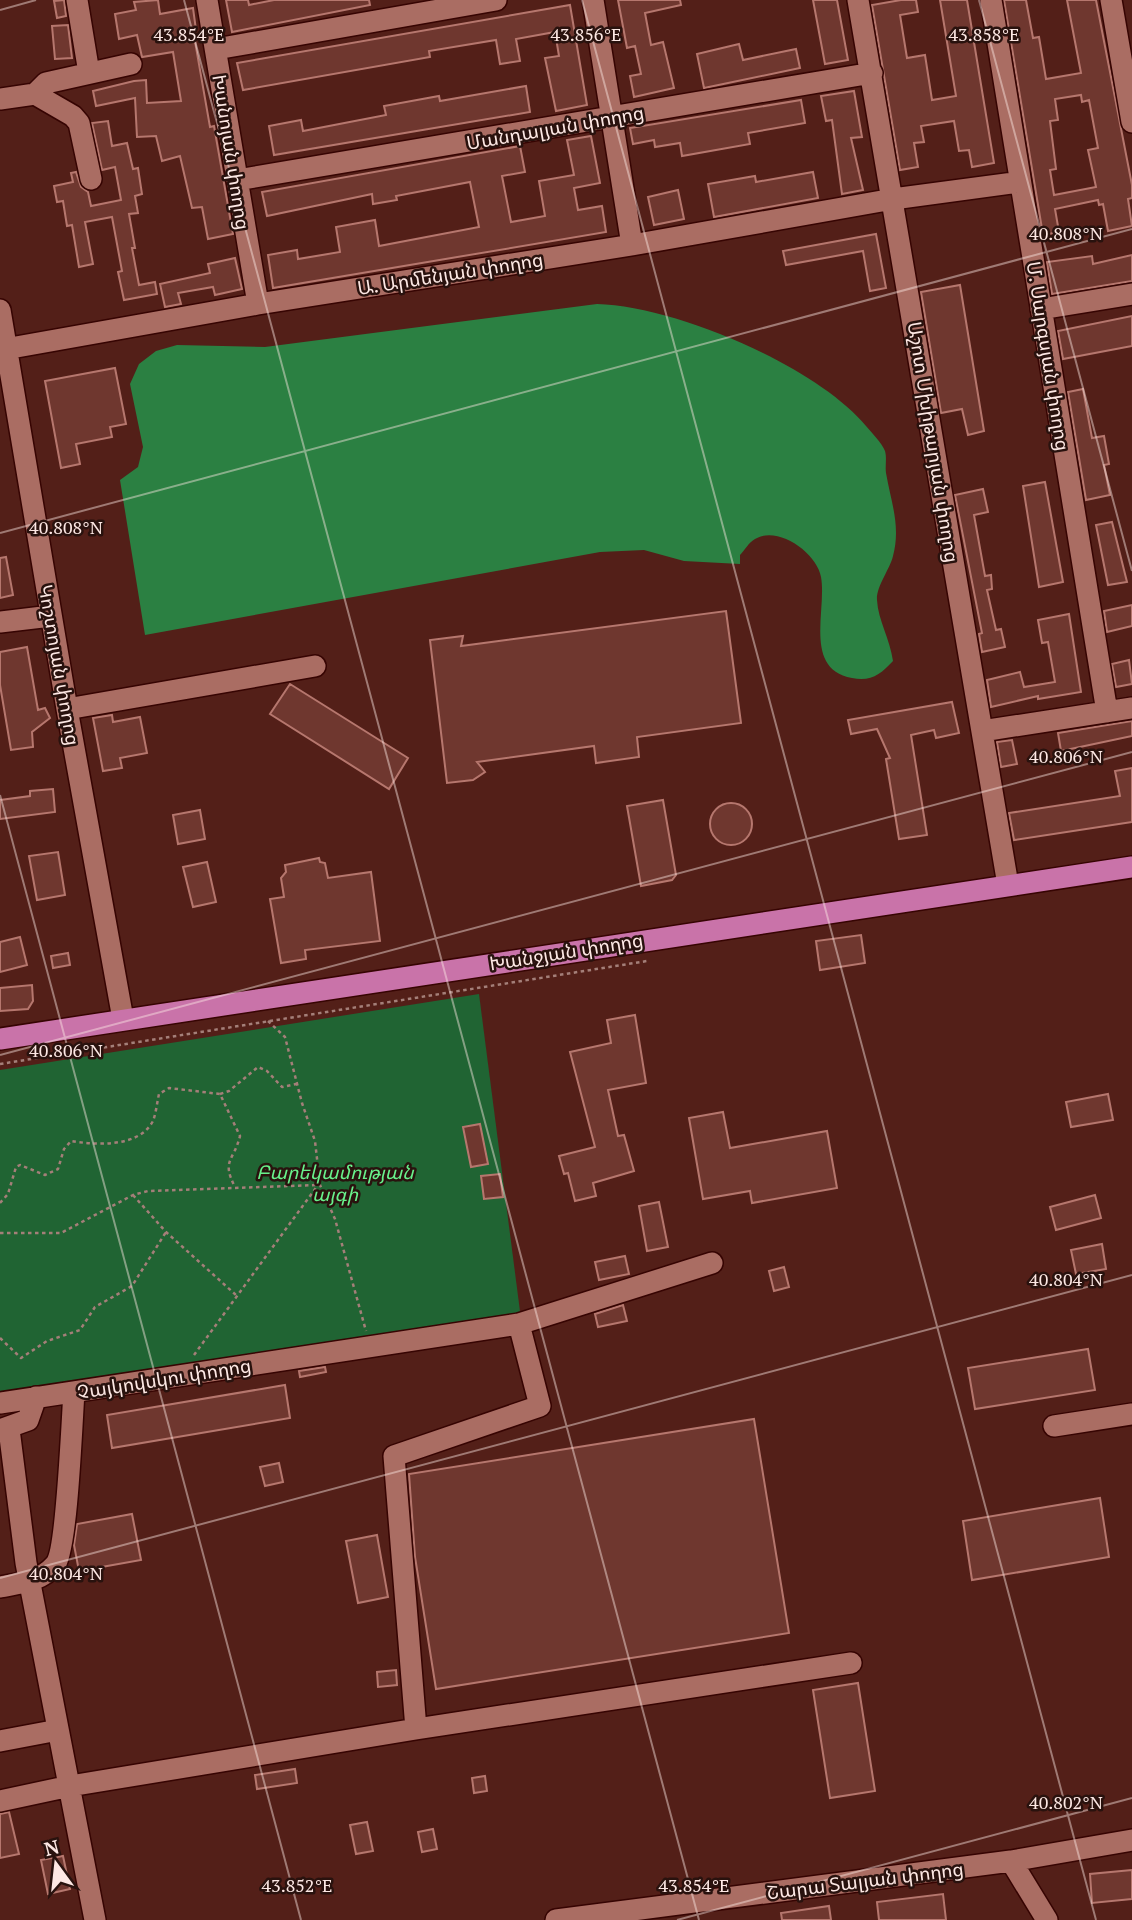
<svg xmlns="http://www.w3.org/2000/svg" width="1132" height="1920" font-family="'PT Serif','Noto Sans Armenian',serif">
<rect width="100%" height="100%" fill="#531f18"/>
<path fill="#206433" d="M479,994L521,1319L0,1396V1070Z"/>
<path fill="#2b8042" d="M597,304C675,306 816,366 866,426C872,433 882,443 885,451C887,458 885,466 886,473C891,502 901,526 893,556C890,569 876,587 877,600C878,620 890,639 893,661C881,674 871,682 852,678C803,669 827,610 821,577C817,553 778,525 755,539C749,542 744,551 740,555V564L684,561L644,550L600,552L145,635L120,480L138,467L143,447L130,384L139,364L156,351L177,345L265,347Z"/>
<path fill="#6f372f" stroke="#b6776e" stroke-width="2" fill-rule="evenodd" d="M64,0L66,16L57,18L54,1Z
M158,0L160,14L193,8L196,30H193L210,127L214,126L233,234L208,239L202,207L192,208L180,156L162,161L156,136L137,137L135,98L96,106L93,91L134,81L146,80L147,103L181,101L173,52L142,57L137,35L119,39L115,14L136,10L134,2Z
M226,0H248L249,5L274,0H369L370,5L232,32Z
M618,0H680L681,5L645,13L651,45L663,42L674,88L634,97L630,76L641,74L635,46L627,48Z
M813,0H837L848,60L825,64Z
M901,0H916L918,12L900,15L907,58L925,55L932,100L956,96L940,0H967L994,163L972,167L969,150L959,151L954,121L921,126L924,142L914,143L918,167L900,170L872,5Z
M1004,0H1026L1033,38L1039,37L1046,79L1081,73L1067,0H1096L1132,185V198L1128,199L1132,226L1108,231L1103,204L1099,205L1098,200L1055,209L1059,232L1043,235ZM1081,95L1082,102L1089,100L1098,148L1088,150L1096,187L1054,195L1050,170L1056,169L1050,121L1058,120L1055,99Z
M570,5L587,105L556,111L545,58L559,56L555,32L516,39L520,61L500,64L496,40L429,51L430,57L243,90L237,63Z
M68,25L72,58L55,59L52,26Z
M739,44L743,60L796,49L800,68L704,88L697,54Z
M526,86L530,112L274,155L269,126L301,120L303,131L386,115L384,106L439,96L440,101Z
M854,91L862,137L851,138L863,190L842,194L832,120L826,121L821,96Z
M801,100L805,123L748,133L750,144L682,156L680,143L655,147L654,140L633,144L630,128Z
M108,121L112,146L127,143L133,169L138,168L142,194L135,196L138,213L129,214L135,248H132L139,285L155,282L157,294L124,300L118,272L122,271L112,217L85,222L93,264L79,267L72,225L67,226L63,201L57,202L54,186L73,182L71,173L76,172L81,187L88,192L91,206L121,200L115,167L102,170L92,123Z
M591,136L600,183L574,188L578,210L602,206L606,232L273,288L268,255L297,250L298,259L340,252L336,227L375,220L379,246L479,227L470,182L396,196L397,200L373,204L372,194L267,216L262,192L520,146L525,172L502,176L511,222L545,216L539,181L574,175L567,140Z
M813,172L818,198L714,217L708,184L755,176L756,182Z
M678,190L684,219L654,225L648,197Z
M876,234L886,288L870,291L863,251L786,265L783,251Z
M1132,255V281L1052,294L1047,262L1092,256L1093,264Z
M235,258L242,289L215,295L213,287L178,293L181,304L165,307L160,284L210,273L208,264Z
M960,285L984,431L968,435L962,409L941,413L921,292Z
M1132,316V346L1063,359L1058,331Z
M115,368L126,424L110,427L112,437L76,444L80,464L61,468L45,381Z
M1083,389L1092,438L1104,436L1109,464L1104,465L1110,495L1086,500L1068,392Z
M1045,482L1063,582L1039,587L1023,486Z
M983,489L988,512L974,515L985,576L991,575L992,589L987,590L996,630L1001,629L1005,647L982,652L979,634L982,633L955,495Z
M1112,522L1127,582L1108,585L1096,525Z
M6,557L13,595L0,598V558Z
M1132,605V626L1107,632L1104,611Z
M726,611L741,723L637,737L639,757L596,763L594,746L477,762L485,772L473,780L447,783L430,640L463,636L461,646Z
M1069,614L1081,692L1038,699V696L991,707L987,680L1020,672L1024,687L1055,682L1048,642L1042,643L1038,620Z
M27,647L38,710L45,708L50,718L32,732L33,747L11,750L0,685V652Z
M1129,660L1132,684L1116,687L1112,664Z
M290,684L408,758L389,789L270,714Z
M952,702L959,733L936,738L934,730L911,735L927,835L899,839L886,759L890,758L877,729L851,734L848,720Z
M112,715L113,722L140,717L147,753L120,758L122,768L103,771L93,718Z
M1132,721V736L1061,751L1058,733Z
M1012,740L1017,764L1001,767L997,742Z
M1132,768V822L1014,840L1009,813L1120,796L1115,771Z
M53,789L55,812L0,819V800L30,796V791Z
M663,800L676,875L672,880L641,886L627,806Z
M710 824a21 21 0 1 1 42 0a21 21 0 1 1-42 0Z
M200,810L205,839L178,844L173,815Z
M58,852L65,895L37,900L29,856Z
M319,858L320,862L325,863L328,878L371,872L380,941L305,950L306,959L281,963L270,899L284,897L281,878L286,872L285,865Z
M207,862L216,902L193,907L183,867Z
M861,935L865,963L820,970L816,941Z
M20,937L27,965L0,972V942Z
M68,953L70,965L53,968L51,956Z
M32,985L33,1001L28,1009L0,1011V988Z
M635,1015L646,1083L608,1090L618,1136L624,1135L634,1171L593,1183L596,1196L575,1201L568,1173L564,1174L559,1156L595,1147L570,1052L611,1043L607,1020Z
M1108,1094L1113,1120L1071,1127L1066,1102Z
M723,1112L730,1148L827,1131L837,1188L752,1203L750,1191L703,1199L689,1118Z
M480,1124L488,1164L471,1167L463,1127Z
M500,1174L503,1197L484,1199L481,1176Z
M1095,1195L1101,1218L1056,1230L1050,1207Z
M659,1202L668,1247L647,1251L639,1206Z
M1102,1244L1106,1269L1076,1274L1071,1250Z
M625,1256L629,1274L599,1280L595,1262Z
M784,1267L789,1287L774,1291L769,1271Z
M623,1305L627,1321L598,1327L595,1314Z
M1088,1349L1095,1390L975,1409L968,1368Z
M325,1367L326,1372L300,1377L299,1371Z
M285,1385L290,1418L112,1448L107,1415Z
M754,1419L789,1633L436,1689L415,1557L409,1474Z
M279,1463L283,1482L265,1486L260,1467Z
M1100,1498L1109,1557L972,1580L963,1521Z
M132,1514L141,1560L79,1571L74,1545L77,1524Z
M377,1535L388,1597L358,1603L346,1541Z
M396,1670L397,1685L378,1687L377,1672Z
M858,1683L875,1791L830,1798L813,1690Z
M295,1769L297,1783L257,1789L255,1775Z
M485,1776L487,1791L474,1793L472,1778Z
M9,1812L19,1854L0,1858V1814Z
M367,1822L373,1851L356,1854L350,1825Z
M433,1829L437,1849L422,1852L418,1832Z
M63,1856L70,1889L48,1894L41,1860Z
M1132,1870V1899L1092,1903L1090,1874Z
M943,1894L946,1920H879L877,1902Z
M829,1906L831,1920H782L781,1913Z"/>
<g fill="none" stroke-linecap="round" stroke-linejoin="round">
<g stroke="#360402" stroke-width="24">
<path id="minor" d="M77,0L89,73
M207,0L258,304
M593,0L632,245
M858,0L1008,885
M991,0L1107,712
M1111,0L1132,122
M216,49L496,0
M35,94L73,116L79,123L91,179
M0,99L35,94L46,83L131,64
M237,180L872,73
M1041,309L1132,294
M0,310L67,709L123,1019
M0,350L258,304L632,245L893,199L1020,182
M0,622L51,616
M67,709L315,666
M982,731L1132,708
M519,1324L712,1263
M0,1403L519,1324L540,1406L394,1456L416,1729
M1054,1426L1132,1414
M9,1429L26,1563L95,1920
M0,1430L28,1420L36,1397
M0,1587C20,1583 40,1582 55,1565C67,1551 72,1419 74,1392
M0,1741L58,1730
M0,1801L70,1786L416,1729L851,1663
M1011,1861L1047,1920
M556,1920L1011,1861L1132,1840"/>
</g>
<g stroke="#360402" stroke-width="24">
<path id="major" d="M0,1039L1132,867"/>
</g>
<path stroke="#a47f79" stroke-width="2.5" stroke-dasharray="3.5 3.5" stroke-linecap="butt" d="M268,1021L285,1037L302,1103L315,1141L320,1185L335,1219L366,1331
M0,1064L647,961
M220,1094L229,1091L258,1067L267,1071L282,1087L296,1084
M133,1195L166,1232L236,1295
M0,1203L8,1194L16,1167L20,1165L45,1175L58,1169L64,1149L71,1141C95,1145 139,1148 153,1121C156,1113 157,1103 159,1094L169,1088L220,1094L240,1136C234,1161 221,1160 235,1187
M0,1233H61L133,1195L148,1191L319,1185
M0,1338L21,1358L47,1341L80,1330L95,1307L132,1286L166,1232
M194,1355L318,1185"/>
<use href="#minor" stroke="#aa6d63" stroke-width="21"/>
<use href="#major" stroke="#c973a9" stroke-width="21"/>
</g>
<path fill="none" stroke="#fde8e4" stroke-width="2" stroke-opacity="0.45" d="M184,0L699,1920M582,0L1096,1920M979,0L1132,571M0,10L36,0M0,533L1132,229M0,795L301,1920M0,1055L1132,752M0,1578L1132,1275M677,1920L1132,1798"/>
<g text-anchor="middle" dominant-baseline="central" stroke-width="5" stroke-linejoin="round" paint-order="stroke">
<g font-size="19" fill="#fde8e4" stroke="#29120e">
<text transform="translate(555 127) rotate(-10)">Մանդալյան փողոց</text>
<text transform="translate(232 152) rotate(81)">Խանոյան փողոց</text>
<text transform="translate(450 273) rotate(-9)">Ա. Արմենյան փողոց</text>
<text transform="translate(1049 356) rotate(81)">Մ. Սարգսյան փողոց</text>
<text transform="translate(934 442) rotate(81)">Աշոտ Մխիթարյան փողոց</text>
<text transform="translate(60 665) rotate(80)">Կոշտոյան փողոց</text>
<text transform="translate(566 951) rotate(-9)">Խանջյան փողոց</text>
<text transform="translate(164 1378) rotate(-9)">Չայկովսկու փողոց</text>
<text transform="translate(865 1880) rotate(-7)">Շարա Տալյան փողոց</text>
</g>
<g font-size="19" font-style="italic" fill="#68f18b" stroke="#29120e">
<text x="335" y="1171">Բարեկամության<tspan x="335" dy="22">այգի</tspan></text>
</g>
</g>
<g font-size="18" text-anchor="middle" fill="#fde8e4" stroke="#29120e" stroke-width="5" stroke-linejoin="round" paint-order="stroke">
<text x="189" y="41">43.854°E</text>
<text x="586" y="41">43.856°E</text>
<text x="984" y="41">43.858°E</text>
<text x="1066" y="240">40.808°N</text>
<text x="66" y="534">40.808°N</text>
<text x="1066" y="763">40.806°N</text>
<text x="66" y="1057">40.806°N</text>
<text x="1066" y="1286">40.804°N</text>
<text x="66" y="1580">40.804°N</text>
<text x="1066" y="1809">40.802°N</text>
<text x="297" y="1892">43.852°E</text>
<text x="694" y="1892">43.854°E</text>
</g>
<g transform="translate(56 1864) rotate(345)" stroke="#29120e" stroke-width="5" paint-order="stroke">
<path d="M0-5L12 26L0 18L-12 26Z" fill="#fde8e4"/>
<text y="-10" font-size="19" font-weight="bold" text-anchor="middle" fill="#fde8e4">N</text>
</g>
</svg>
